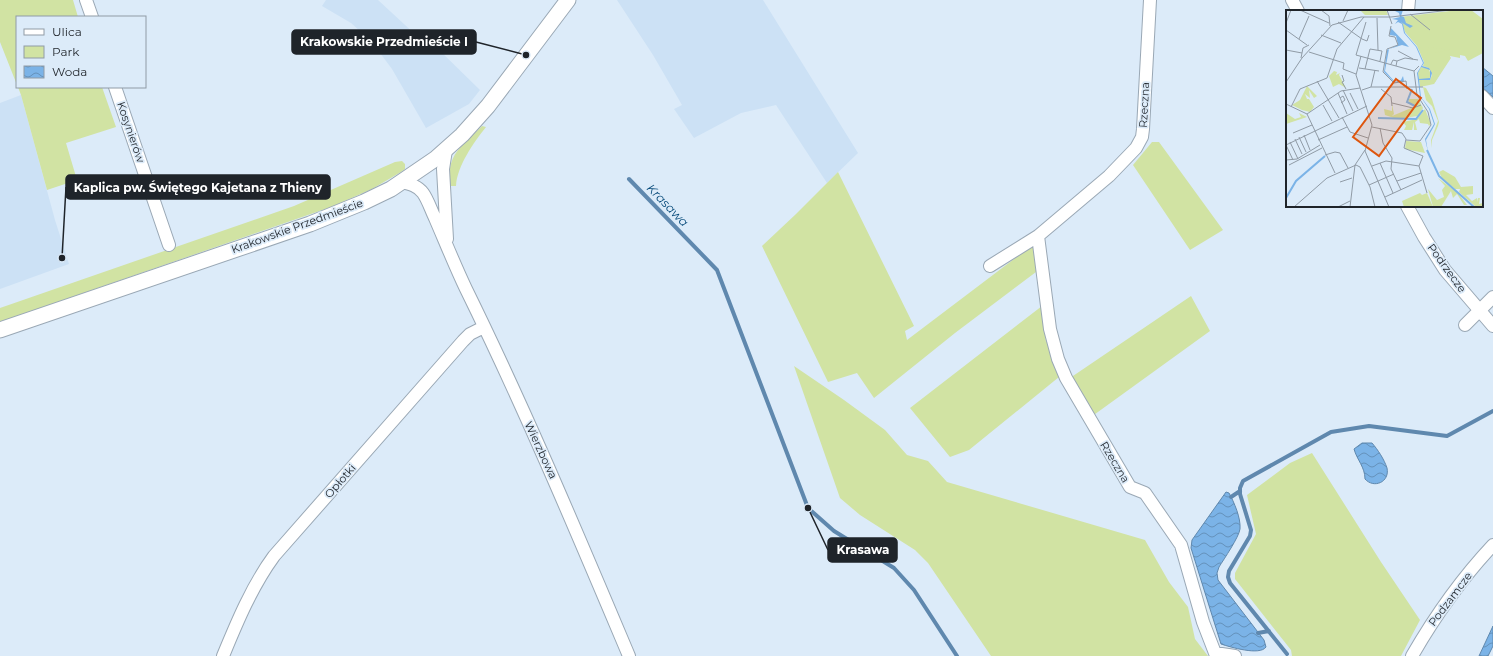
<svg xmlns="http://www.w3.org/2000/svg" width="1493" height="656" font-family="Montserrat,sans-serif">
<defs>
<pattern id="water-waves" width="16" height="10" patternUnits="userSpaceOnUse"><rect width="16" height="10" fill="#7bb3e7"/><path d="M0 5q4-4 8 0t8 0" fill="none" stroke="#6491bb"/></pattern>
</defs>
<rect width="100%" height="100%" fill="#dcebf9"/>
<path fill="#cce1f5" d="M326,0H378L431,49L434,45L480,90L469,104L426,128L392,69L371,41L351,23L322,6Z
M617,0H763L858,153L827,183L776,105L741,113L694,138L674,109L682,105L653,55Z
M21,95L55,220L69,264L0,289V103Z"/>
<path fill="#d1e3a3" d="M0,0H73L78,17H17V85L0,42Z
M18,87H102L116,127L66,143L77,180L47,190L21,95Z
M482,126L486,127C474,142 457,166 456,186H450C446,154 462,146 482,126Z
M1152,142H1159L1223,230L1190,250L1133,165Z
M402,161L405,164V169L401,172L372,189L331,207L0,322V308L294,206L395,162Z
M838,172L914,326L905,331L907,340L1034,244L1036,272L955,333L874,398L857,373L828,382L762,246L796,214Z
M1191,296L1210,331L1091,417L1070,378Z
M1042,306L1046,342H1050L1059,377L969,450L950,457L910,408Z
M794,366L844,400L885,430L907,455L928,461L947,482L1145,540L1169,582L1188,607L1195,639L1208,656H991L928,563L915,550L860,515L840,498Z
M1312,453L1381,562L1420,620L1401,656H1292L1291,650L1235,579V573L1256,534L1247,495L1290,463Z"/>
<path fill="url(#water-waves)" stroke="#5f88ae" d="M1482,67L1493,76V97L1482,87Z
M1362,443H1372C1378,450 1384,459 1387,468C1390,482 1374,489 1365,479C1365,467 1357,460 1354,449Z
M1226,492L1229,493C1234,502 1241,518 1240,529C1239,537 1224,559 1219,567L1217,573L1218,580L1264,640L1266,647C1260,656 1230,647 1221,644L1191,548L1192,540Z
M1493,626V646L1488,656H1479Z"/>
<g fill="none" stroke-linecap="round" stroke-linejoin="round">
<path stroke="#5f88ae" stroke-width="4" d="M629,179L717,270L808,508L834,531L894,568L914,590L957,656
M1231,497L1240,491
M1258,633L1269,631
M1287,654L1230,583L1228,577L1229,571L1250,536L1251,530L1240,494V488L1243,481L1331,432L1369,426L1447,436L1493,411"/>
<g stroke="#9aa8b5" stroke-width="14">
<path id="minor" d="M86,0L92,17
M1292,0L1298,11
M1408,11L1409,0
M115,87L169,245
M1482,96L1493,108
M446,150L443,169L447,239
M402,182C410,184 418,186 423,193C428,200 431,210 435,218C445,241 455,266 466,289C525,409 577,533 629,656
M1407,206L1424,237L1445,270L1493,326
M1038,236L1050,329L1058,359L1066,378L1130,487L1145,493L1181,545L1203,622L1215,653L1235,656
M990,266L1038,236L1109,176L1136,148L1142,137L1143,129L1150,0
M1465,325L1493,297
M223,656C237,622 252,586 274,556L463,341L470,334L484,327
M1412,656C1435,616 1462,578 1493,545"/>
</g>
<g stroke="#9aa8b5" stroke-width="17">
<path id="tertiary" d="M0,330L310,224L364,202L391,189L435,159L462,135L488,106L568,0"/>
</g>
<use href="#minor" stroke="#fff" stroke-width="12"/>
<use href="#tertiary" stroke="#fff" stroke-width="15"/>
</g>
<g text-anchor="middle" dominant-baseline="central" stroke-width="3.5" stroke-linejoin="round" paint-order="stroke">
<g font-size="11" fill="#1f242a" stroke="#dcebf9">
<text transform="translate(1144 105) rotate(-87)">Rzeczna</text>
<text transform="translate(131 132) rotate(71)">Kosynierów</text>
<text transform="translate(297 226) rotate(-20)">Krakowskie Przedmieście</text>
<text transform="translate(1447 268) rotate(54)">Podrzecze</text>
<text transform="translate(541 450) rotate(65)">Wierzbowa</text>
<text transform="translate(1115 462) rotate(59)">Rzeczna</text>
<text transform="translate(340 481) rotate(-49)">Opłotki</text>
<text transform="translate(1450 599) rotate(-53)">Podzamcze</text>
</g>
<g font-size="12" font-style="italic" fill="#074a7a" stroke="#dcebf9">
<text transform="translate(668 205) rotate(46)">Krasawa</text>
</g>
</g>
<g transform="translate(1286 10)">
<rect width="197" height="197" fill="#dcebf9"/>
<path d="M74,0H100L102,5H79ZM172,0H185L197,9V43L182,51L179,46L174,45V48L164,46L148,74L134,77L132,63L135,57L143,59L145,66L143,69L135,70H144L146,65L143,58L137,56L138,52L131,36L119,22L114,7ZM48,61L51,62L50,65L54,63L53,65L60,78L53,74L47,77L43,66ZM21,76L31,86L28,88L23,80L24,88L19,84L21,89H19H23L28,97L24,102L16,100L22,103L6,95L14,90ZM122,89H132L137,98L132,106L111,109L99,105L98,99L106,101V94L108,104L106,106L130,96L125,95ZM0,103L9,109L15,107L13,103L21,107L0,114ZM120,131L135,132L139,143L119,139ZM134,183L136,185L141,183L147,197H118L116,191Z" fill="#d1e3a3"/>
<path d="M142,37L166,40L149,42L163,45L165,48L148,74L151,64L140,55ZM137,77L140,78L146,89L153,112L152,116L146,130V138L145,130L152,111L146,96L140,90ZM139,99L145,114L143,116L142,114L134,113L133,109L129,112L131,120H128V112L126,120H118L120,116L117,112L131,109ZM157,160L169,167L175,177L187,176V184L180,185L186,191L191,188L192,192V188H194L193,194L197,193V197H190L173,182L174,179H169L156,168L153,162ZM152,168L172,183L181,195H178L171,184L167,188L165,181L155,197H147L142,179L151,190L158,187L156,180L159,176Z" fill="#d1e3a3"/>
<path d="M107,0H117L115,6L118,7L120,13L127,16L124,18L115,12L117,14L119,23L131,37L138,53L136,56L143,58L146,63L144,70H133L135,87L144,99L149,114L147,118L140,130L142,142L139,129L148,114L143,99L134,86L131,63L137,53L130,37L118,23L116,14L112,12L109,14L112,10L106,9L114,7L113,3ZM135,57L144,60V68L133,69L132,63ZM104,17L123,37L116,35L103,39L99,61L109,72L115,70L117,66L118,71L109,73L98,62L101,40L112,35L110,26L104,25Z" fill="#7bb3e7" fill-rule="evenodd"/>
<path fill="none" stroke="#7bb3e7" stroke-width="2" d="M126,79L121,92L129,96M92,108L130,109L137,100M141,140L153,166L188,197M0,188L10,171L39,146"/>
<path fill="none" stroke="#909ba6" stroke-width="1" d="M14,0L43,13M35,0L43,6L44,16M101,0L106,14M124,4L144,20M91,8L92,40M57,11L62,0M52,12L76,29L81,31L83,25M80,12L70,45L128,61M0,13L5,0M105,16L103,26L109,27L112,35L101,39L97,62L108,73L120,71L121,79M0,20L21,35M35,25L55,33M13,29L23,6M0,40L16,43M112,41L127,49M23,42L58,53L57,59L70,64M75,46L70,65L86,115L79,141L103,197M15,48L17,38L23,35M111,51L119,48L132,50M105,54L107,50L111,51L110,56M73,58L93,61M79,59L84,39L96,41L94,51M56,65L58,71L56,72L60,79M31,71L53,108M0,72L16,48L46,15L75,7H105L164,0M85,77L89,60M95,79L105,87L106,96M57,80L67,101M76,80L85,77H137M52,83L61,104M64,83L72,99M54,88L57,86L59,90L55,93M106,93L127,98L135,95M0,94L21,104M37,95L46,111M5,97L14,79L41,68L51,39L78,7M21,104L49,163M21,104L55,81L74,78M56,107L64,122L82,128M86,117L116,123L120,129L118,138L137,146L133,156L141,183M94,118L97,133L106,148L105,159L115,180M7,123L26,115M18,125L24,140M13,127L20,142M9,129L16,144M32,130L61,117M120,130L134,131L145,115L142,102L131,85L128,61L133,56M4,132L12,149M0,135L81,96M0,135L7,150M39,145L49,142L54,143L62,158M0,150L11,149L34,135M94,153L107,183M3,155L36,138M86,156L100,151L133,156M111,171L135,163M54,172L66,168M83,175L108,164M99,187L136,170M8,197L41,168L70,155L74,157L84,177L89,197M52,197L64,191M64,197L69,155L79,140"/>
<path fill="#de560e" fill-opacity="0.15" stroke="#de560e" stroke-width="2" d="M110,69L135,88L93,146L67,127Z"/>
<rect width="197" height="197" fill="none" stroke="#1f242a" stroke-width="2"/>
</g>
<path fill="none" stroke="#1f242a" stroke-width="1.5" d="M526 55L476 42M62 258L66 187M808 508L828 550"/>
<g fill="#1f242a" stroke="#dcebf9" stroke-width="1.5">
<circle cx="526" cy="55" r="4"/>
<circle cx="62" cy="258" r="4"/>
<circle cx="808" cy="508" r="4"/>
</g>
<g fill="#1f242a" stroke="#1f242a" stroke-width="1.5">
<rect x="292" y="30" width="184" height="24" rx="4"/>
<rect x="66" y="175" width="264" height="24" rx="4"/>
<rect x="828" y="538" width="69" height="24" rx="4"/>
</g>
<g font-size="12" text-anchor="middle" font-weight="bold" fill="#fff">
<text x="384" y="46">Krakowskie Przedmieście I</text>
<text x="198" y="192">Kaplica pw. Świętego Kajetana z Thieny</text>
<text x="863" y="554">Krasawa</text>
</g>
<rect x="16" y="16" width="130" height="72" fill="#dcebf9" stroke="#909ba6"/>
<rect x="24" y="29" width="20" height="6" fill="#ffffff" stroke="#909ba6"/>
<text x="52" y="36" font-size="12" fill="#1f242a">Ulica</text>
<rect x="24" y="46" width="20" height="12" fill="#d1e3a3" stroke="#909ba6"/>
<text x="52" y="56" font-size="12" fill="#1f242a">Park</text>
<rect x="24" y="66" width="20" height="12" fill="url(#water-waves)" stroke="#909ba6"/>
<text x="52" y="76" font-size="12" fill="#1f242a">Woda</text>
</svg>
